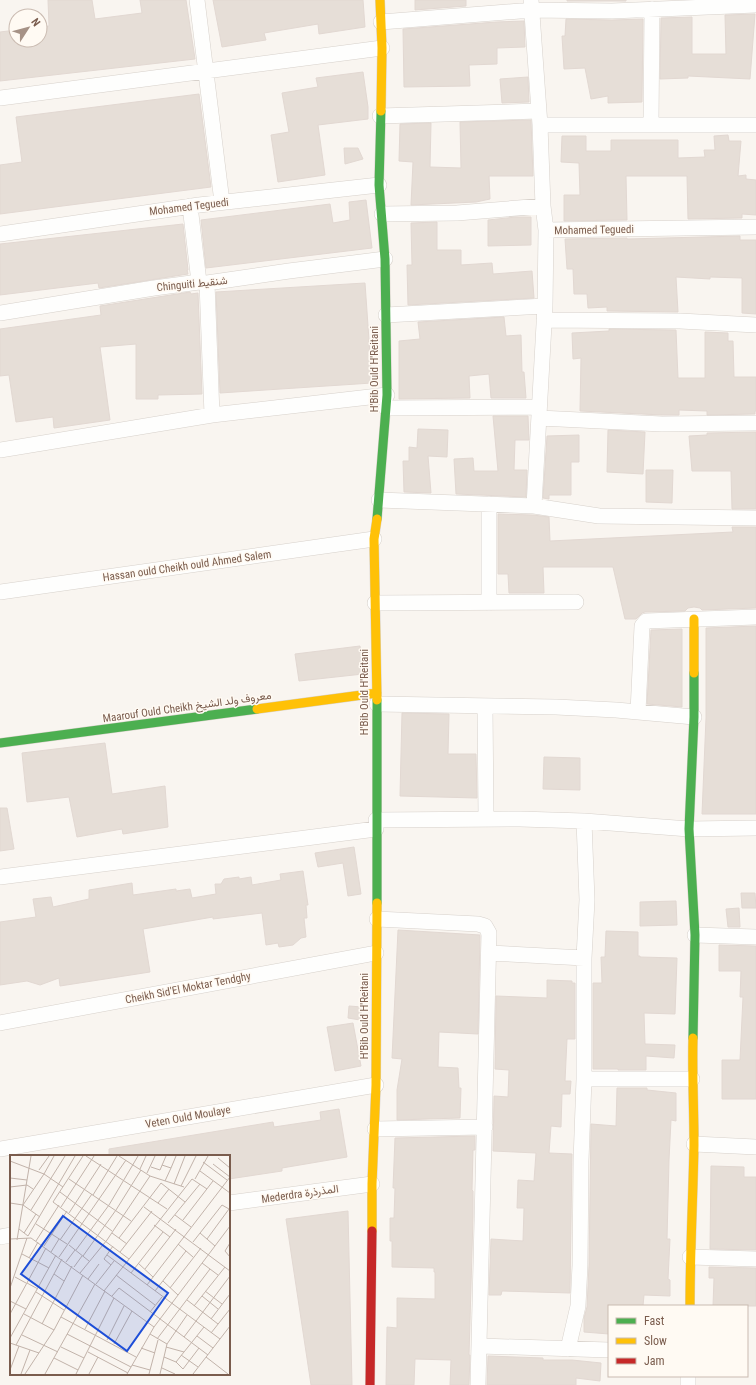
<svg xmlns="http://www.w3.org/2000/svg" width="756" height="1385" font-family="'Roboto Condensed',Vazirmatn,sans-serif">
<rect width="100%" height="100%" fill="#f9f5f0"/>
<path fill="#e6ded7" stroke="#e2d8d2" d="M48,0H92L95,19L142,13L140,0H186L195,59L0,81V32L16,30V40H40V27L49,26Z
M213,0H363L365,27L319,34L318,24L264,33L266,40L222,47Z
M415,0H466V6L415,10Z
M567,0H626V1H567Z
M755,14L750,79L688,76V78L660,79L661,18L692,17V54H726L725,15Z
M566,19L612,20L643,19L642,102L608,103V96L591,99L585,68L564,69L562,36H565Z
M524,21L525,47L497,48V64L469,65L470,86L404,87L403,29L496,22Z
M363,72L368,107V119L318,125L325,175L278,182L271,135L289,132L282,93L318,87L316,78Z
M528,77L529,102L502,103L500,79Z
M199,94L211,187L0,214V165L22,162L16,117Z
M531,120L533,176H489L490,199L476,202L411,205L413,162L399,161L400,124L431,123L430,167L461,168L460,122Z
M728,135L729,141H741L738,176L746,175V179L756,180V215L742,214V218L688,219L687,176H626L627,220L564,221V195H580L579,163L561,162L562,136H586V151H611V140H678V158L705,157L704,150H715L714,136Z
M344,148H358L363,159L345,164Z
M366,200L372,248L206,268L201,220L330,204L333,223L350,220L349,202Z
M516,217H531V245L488,246V220Z
M437,222V250H461V265L492,263L493,274L532,271L534,298L408,305L407,265H412L411,223Z
M183,224L188,270H187L188,274L99,288L98,283L0,295V244Z
M740,236V240H756V314L742,313V278L710,277V279L676,277L678,312L607,311V307L588,308L587,294H574L573,269H567L565,239L627,238V239Z
M365,283L372,383L220,393L216,292Z
M190,292L191,294L198,293L202,394L158,395V399H136V344L100,347L110,420L54,428L53,417L16,422L9,375L0,376V329L101,315L100,306Z
M504,317L506,336L521,335L522,372H524L526,398H491L489,374L469,376L470,398L399,399V341L420,339L418,322Z
M609,329L676,330L678,378H705V332L728,333V341H733L734,377H756V411H755V414L707,415V411L679,410V415H662L580,411L581,358L573,359L572,333L609,331Z
M493,416H528L529,440H515L514,470H527L526,497L456,494L454,459L473,458L474,471H498Z
M418,429L448,430L447,457L428,456L431,493L404,492L403,461H409V447L417,448Z
M608,430L645,432L643,474L607,472Z
M756,432V509H732L731,471H692L689,436L707,435V433Z
M579,435V462H571V495H549V499L543,498L547,436Z
M646,470H673L672,503L646,502Z
M498,514L533,515L549,517L550,541L733,532L732,527H756V608L702,610L700,608L694,607L688,608L685,611L645,612L642,613L636,619H625L613,567H543L544,593H509L508,574H498Z
M756,626V814H702L706,718V628Z
M682,629V707L647,704L651,630Z
M360,646L363,674L299,681L295,654Z
M402,713L449,714L448,754H476L477,798L400,796Z
M105,743L112,794L165,786L168,827L123,834L122,829L77,837L69,797L27,802L22,753Z
M544,757L580,758V790L543,789Z
M0,808H7L14,849L0,851Z
M354,847L361,894L348,896L343,863L318,867L315,853Z
M303,871L308,905H306L307,918H304L306,937L301,938L293,945L279,947L278,943L266,945L262,913L213,919V917L143,929L150,972L60,986L59,978L40,985L27,981L0,985V922L36,917L33,899L51,897L53,907L89,899V890L132,883L133,895L176,889V891L190,889L192,898L216,894L215,884H221L224,879L239,877V879L251,877L252,885L281,880L280,874Z
M741,893H755L756,908H742Z
M676,901L677,925L640,926V902Z
M739,908L740,927H728L726,909Z
M398,930L480,935L478,1034L439,1032L438,1067L458,1068L459,1088H461L460,1118L397,1120V1090L402,1059L392,1058Z
M606,931L638,932V956H640V957L677,958L675,1014L644,1013L645,1044L675,1045L674,1058L646,1056V1070H618V1069H593V983H602L601,957H605Z
M719,945L756,946V1099H722V1060H740L743,997H740L741,971H719Z
M547,980L572,981V983H575V1039H567L565,1081H571L570,1094H562L561,1127L551,1126L549,1153L572,1154L570,1293L502,1291L501,1295H489L491,1239L523,1241L524,1208H517L518,1180L534,1181L536,1153L493,1151L494,1096L508,1097L509,1070L495,1069L496,996L547,998Z
M349,1006L362,1007L360,1020L348,1018Z
M353,1023L361,1066L335,1071L327,1027Z
M617,1088H647V1090L676,1093V1121L671,1120L669,1160L667,1239H670L668,1279L670,1280V1296L644,1295L643,1306H609V1334L584,1332V1318L587,1307L589,1265L591,1124L616,1126Z
M339,1109L347,1157L282,1168V1171L229,1179V1156H109V1149L273,1122L274,1127L321,1120L320,1112Z
M475,1136V1150H473L472,1190L473,1191V1217L469,1355H470L469,1385H450L451,1360L415,1359L414,1385H386L387,1327L397,1328V1298L435,1299V1272H434V1268L392,1267V1241H390V1218H394L395,1188H393L395,1138Z
M711,1166L744,1167V1177H756V1250L710,1249Z
M348,1211L352,1385H311L286,1219Z
M709,1267L756,1268V1306H713L714,1278H709Z
M488,1356L543,1358V1360H572L601,1363L600,1381L576,1378V1385H487Z"/>
<g fill="none" stroke-linecap="round" stroke-linejoin="round">
<g stroke="#d7d1cb" stroke-width="16">
<path id="street" d="M197,0L222,202
M531,0L540,125L543,206L546,230L756,227
M381,22L532,10L612,11L756,5
M0,98L382,48
M380,116L538,111
M651,124L652,9
M540,125H756
M190,206L199,282
M382,214L457,213L543,206
M0,234L199,205L379,185
M207,283L212,415
M0,313L154,288L199,282L207,283L289,271L385,259
M386,315L545,306
M544,320L680,321L756,325
M386,408L539,407
M539,418L662,424L756,423
M0,450L212,415L387,395
M379,500L534,506L599,516L756,518
M534,506L545,306L546,230
M0,592L374,539
M375,603L576,602
M489,603V504
M377,704L556,707L616,710L694,717
M485,706L486,818
M638,712L642,626L646,621L756,617
M376,820L520,819L584,821L689,829L756,828
M0,877L376,829
M377,919L478,924L485,926L489,933L478,1385
M695,935L756,937
M489,953L584,958
M0,1023L376,953
M584,1079H692
M375,1129L485,1127
M694,1144L756,1147
M0,1149L376,1085
M229,1203L372,1184
M0,1237L11,1235
M690,1257L756,1259
M480,1346L609,1350
M568,1349L578,1306L580,1265L581,1161L584,1079V958L587,900L584,821
M688,1385V1376"/>
</g>
<g stroke="#d9d2cb" stroke-width="10">
<path id="fast" d="M377,519L387,395L385,259L379,185L381,111
M0,743L257,709
M377,903V700
M693,1038L695,935L689,829L694,717V673"/>
</g>
<g stroke="#d9d2cb" stroke-width="10">
<path id="slow" d="M380,0L382,48L381,111
M377,519L374,539L377,700
M694,619V673
M257,709L377,693
M372,1231V1184L376,1085L377,903
M690,1306C690,1252 693,1198 694,1145C694,1109 692,1074 693,1038"/>
</g>
<g stroke="#d9d2cb" stroke-width="10">
<path id="jam" d="M370,1385L372,1231"/>
</g>
<use href="#street" stroke="#fefefd" stroke-width="15"/>
<use href="#fast" stroke="#4caf50" stroke-width="9"/>
<use href="#slow" stroke="#ffc107" stroke-width="9"/>
<use href="#jam" stroke="#c62828" stroke-width="9"/>
</g>
<g text-anchor="middle" dominant-baseline="central" stroke-width="3" stroke-linejoin="round" paint-order="stroke">
<g font-size="11" fill="#7a5c4d" stroke="#fffaf3">
<text transform="translate(189 207) rotate(-7)">Mohamed Teguedi</text>
<text transform="translate(594 230) rotate(-1)">Mohamed Teguedi</text>
<text transform="translate(192 284) rotate(-6)">Chinguiti شنقيط</text>
<text transform="translate(374 369) rotate(-90)">H'Bib Ould H'Reitani</text>
<text transform="translate(187 566) rotate(-8)">Hassan ould Cheikh ould Ahmed Salem</text>
<text transform="translate(364 692) rotate(-90)">H'Bib Ould H'Reitani</text>
<text transform="translate(187 707) rotate(-8)">Maarouf Ould Cheikh معروف ولد الشيخ</text>
<text transform="translate(188 988) rotate(-11)">Cheikh Sid'El Moktar Tendghy</text>
<text transform="translate(364 1016) rotate(-90)">H'Bib Ould H'Reitani</text>
<text transform="translate(188 1117) rotate(-10)">Veten Ould Moulaye</text>
<text transform="translate(300 1194) rotate(-8)">Mederdra المذرذرة</text>
</g>
</g>
<g transform="translate(10 1155)">
<rect width="220" height="220" fill="#f9f5f0"/>
<path fill="none" stroke="#c2b3aa" stroke-width="1" d="M73,1L43,47L119,104M76,1L157,54M109,1L140,21L174,32M208,3L220,13M0,6L34,19L44,1M193,7L217,25M203,9L220,22M152,10L161,13L166,1M141,12L150,15L156,1M130,14L136,1M29,15L39,1M190,16L220,38M137,18L145,1M0,23L17,25M59,24L121,66M185,24L198,1M155,26L161,13M151,28L175,47M164,29L175,1M171,31L186,1M0,32L17,30L23,34M50,37L102,76M83,40L107,1M0,48L13,50L34,19L53,32M148,48L159,34M13,50L30,62M51,52L84,1M134,52L220,116M21,55L55,1M106,55L131,15M59,58L91,9M165,60L181,72M173,65L203,26M158,68L190,29M26,69L57,89M144,70L160,82M9,74L18,81L65,1M14,78L26,59M102,78L117,89M190,78L205,91M109,83L151,28M0,84L21,83L144,172M197,84L219,54M7,85L21,1M50,85L82,39M26,86L49,50M183,87L212,50L219,54M220,88L215,96L220,102M168,89L183,102M59,90L79,106M34,91L57,56M66,95L99,50L128,1M41,97L49,84M110,97L142,56M12,99L39,113M97,100L210,184M73,101L106,55M49,102L116,5M19,103L28,87M56,107L65,95M128,108L143,122M192,108L208,120M101,110L94,104L103,91M64,112L72,101M135,114L166,74M70,118L97,85L140,21M121,118L153,77M44,119L54,126M106,120L145,150M5,122L16,128M78,124L89,109M153,126L168,140M17,128L28,134M86,129L104,106M137,130L220,22M0,133L17,83M160,133L191,93M94,136L182,24L197,34M145,136L176,96M195,136L212,149M26,137L54,155M102,141L109,133L198,200M192,141L208,154M177,145L208,169M0,146L16,154M184,151L215,112M140,157L152,142M0,159L36,93M14,159L44,175M51,162L126,202M201,164L220,139M32,169L62,111M75,174L95,136M201,178L220,154M57,179L121,212M140,179L157,189M12,180L48,197M187,181L203,193M174,182L220,121M0,183L46,100M147,184L200,114M97,185L114,151M0,188L29,198M104,189L122,156M6,190L52,104M51,192L74,203M156,192L174,197M131,193L145,198M78,197L118,218M171,200L188,212M154,202L166,207L194,172M196,202L218,219M44,203L68,215M166,207L173,214L189,193M122,210L140,215M152,213L165,219M0,215L9,191M11,219L20,195M15,219L44,175L73,120M35,219L85,129M66,219L104,143M79,219L88,202M117,219L144,172L220,71M139,219L148,185M150,219L157,189L177,160M183,219L220,171"/>
<path fill="#1d4ed8" fill-opacity="0.15" stroke="#1d4ed8" stroke-width="2" d="M53,61L158,138L117,196L11,119Z"/>
<rect width="220" height="220" fill="none" stroke="#7a5c4d" stroke-width="2"/>
</g>
<rect x="608" y="1305" width="140" height="72" fill="#fffaf3" stroke="#cabbb1"/>
<rect x="616" y="1318" width="20" height="6" fill="#4caf50" stroke="#cabbb1"/>
<text x="644" y="1325" font-size="12" fill="#7a5c4d">Fast</text>
<rect x="616" y="1338" width="20" height="6" fill="#ffc107" stroke="#cabbb1"/>
<text x="644" y="1345" font-size="12" fill="#7a5c4d">Slow</text>
<rect x="616" y="1358" width="20" height="6" fill="#c62828" stroke="#cabbb1"/>
<text x="644" y="1365" font-size="12" fill="#7a5c4d">Jam</text>
<g transform="translate(28 28) rotate(54)"><circle r="19" fill="#fffaf3" stroke="#cabbb1"/>
<path d="M0-3L7 15L0 10L-7 15Z" fill="#a69286"/>
<text y="-6" font-size="11" font-weight="bold" text-anchor="middle" fill="#7a5c4d">N</text>
</g>
</svg>
